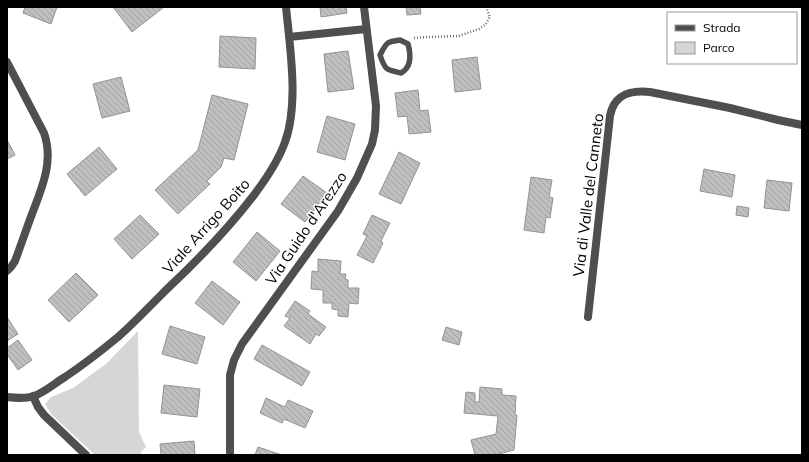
<svg xmlns="http://www.w3.org/2000/svg" width="809" height="462" font-family="Mulish,sans-serif">
<defs>
<pattern id="building-back-hatch" width="6" height="6" patternUnits="userSpaceOnUse"><rect width="6" height="6" fill="#bfbfbf"/><path d="M-1 5l2 2M0 0l6 6M5-1l2 2" fill="none" stroke="#a2a2a2"/></pattern>
</defs>
<rect width="100%" height="100%" fill="#fff"/>
<path fill="#d6d6d6" d="M138,331L139,432L146,447L141,452V455H95L51,414L45,404L51,397L73,388L106,364Z"/>
<path fill="url(#building-back-hatch)" stroke="#939393" d="M25,7H57L51,24L23,13Z
M113,7H164L132,32Z
M320,7H346L347,13L321,17Z
M406,7H420L421,14L407,15Z
M220,36L256,38L255,69L219,67Z
M348,51L354,89L328,92L324,54Z
M477,57L481,89L455,92L452,60Z
M121,77L130,111L102,118L93,84Z
M418,90L420,111L428,110L431,132L409,134L407,116L398,117L395,93Z
M212,95L248,104L234,160L224,158L221,167L207,181L210,184L178,214L155,190L198,150Z
M327,116L355,124L345,160L317,152Z
M7,140L15,155L7,159Z
M99,147L117,169L85,196L67,174Z
M399,152L420,163L401,204L379,194Z
M704,169L735,175L732,197L700,191Z
M303,176L327,193L305,222L281,204Z
M531,177L552,180L549,197L553,198L550,218L546,217L544,233L524,230Z
M767,180L792,183L789,211L764,208Z
M737,206L749,208L748,217L736,215Z
M140,215L159,234L132,259L114,239Z
M372,215L390,223L381,241L383,243L373,263L357,255L367,236L363,234Z
M257,232L280,251L256,281L233,262Z
M318,259L341,261L340,274H346L345,279L348,280V288H359L358,304L349,303L348,317L338,316V310L332,309V303H323V290L311,289L312,271L318,272Z
M76,273L98,295L69,322L48,300Z
M212,281L240,302L223,325L195,303Z
M295,301L310,311L308,314L326,327L319,336L316,334L310,344L284,326L290,318L285,316Z
M7,317L18,334L7,341Z
M170,326L205,337L197,364L162,354Z
M446,327L462,332L459,345L442,340Z
M18,340L32,360L18,370L7,354V348Z
M262,345L310,372L302,386L254,359Z
M164,385L200,389L197,417L161,413Z
M480,387L502,389V395L516,396L515,415H517L514,450L495,455H475L471,440L496,434L498,416L464,413L466,392L475,393V402H479Z
M266,398L285,407L288,400L313,411L305,428L284,419L282,423L260,413Z
M194,441L195,455H161L160,444Z
M258,447L282,455H255Z"/>
<g fill="none" stroke-linecap="round" stroke-linejoin="round">
<path stroke="#717171" stroke-width="2.5" stroke-dasharray="1 2" stroke-linecap="butt" d="M414,38L427,37L459,36L479,29L485,25L490,17L486,7"/>
<path stroke="#4f4f4f" stroke-width="5.5" d="M400,40L408,44C411,55 412,67 401,73C386,70 385,70 380,55C387,42 386,42 400,40Z"/>
<path stroke="#4f4f4f" stroke-width="8" d="M289,37L366,29
M7,62L44,133C54,161 42,188 32,214C26,230 21,245 15,261L11,267L7,271
M588,317L610,116C614,94 630,90 650,92L730,108L778,120L802,125
M33,396L38,407L44,415L86,455
M7,397C16,398 25,399 34,396C45,392 55,383 65,377C83,365 101,351 118,337C135,322 150,306 166,290C198,260 228,229 254,195C266,179 278,162 285,142C299,104 290,48 286,7
M230,455V375L234,360L242,344L338,211L357,178L372,144L375,130L376,106L364,7"/>
</g>
<g text-anchor="middle" dominant-baseline="central" stroke-width="3" stroke-linejoin="round" paint-order="stroke">
<g font-size="15" fill="#000" stroke="#fff">
<text transform="translate(588 195) rotate(-83)">Via di Valle del Canneto</text>
<text transform="translate(206 226) rotate(-48)">Viale Arrigo Boito</text>
<text transform="translate(306 228) rotate(-56)">Via Guido d'Arezzo</text>
</g>
</g>
<rect width="809" height="462" fill="none" stroke="#000000" stroke-width="16"/>
<rect x="667" y="12" width="130" height="52" fill="#ffffff" stroke="#999999"/>
<rect x="675" y="25" width="20" height="6" fill="#4f4f4f" stroke="#999999"/>
<text x="703" y="32" font-size="12" fill="#000000">Strada</text>
<rect x="675" y="42" width="20" height="12" fill="#d6d6d6" stroke="#999999"/>
<text x="703" y="52" font-size="12" fill="#000000">Parco</text>
</svg>
